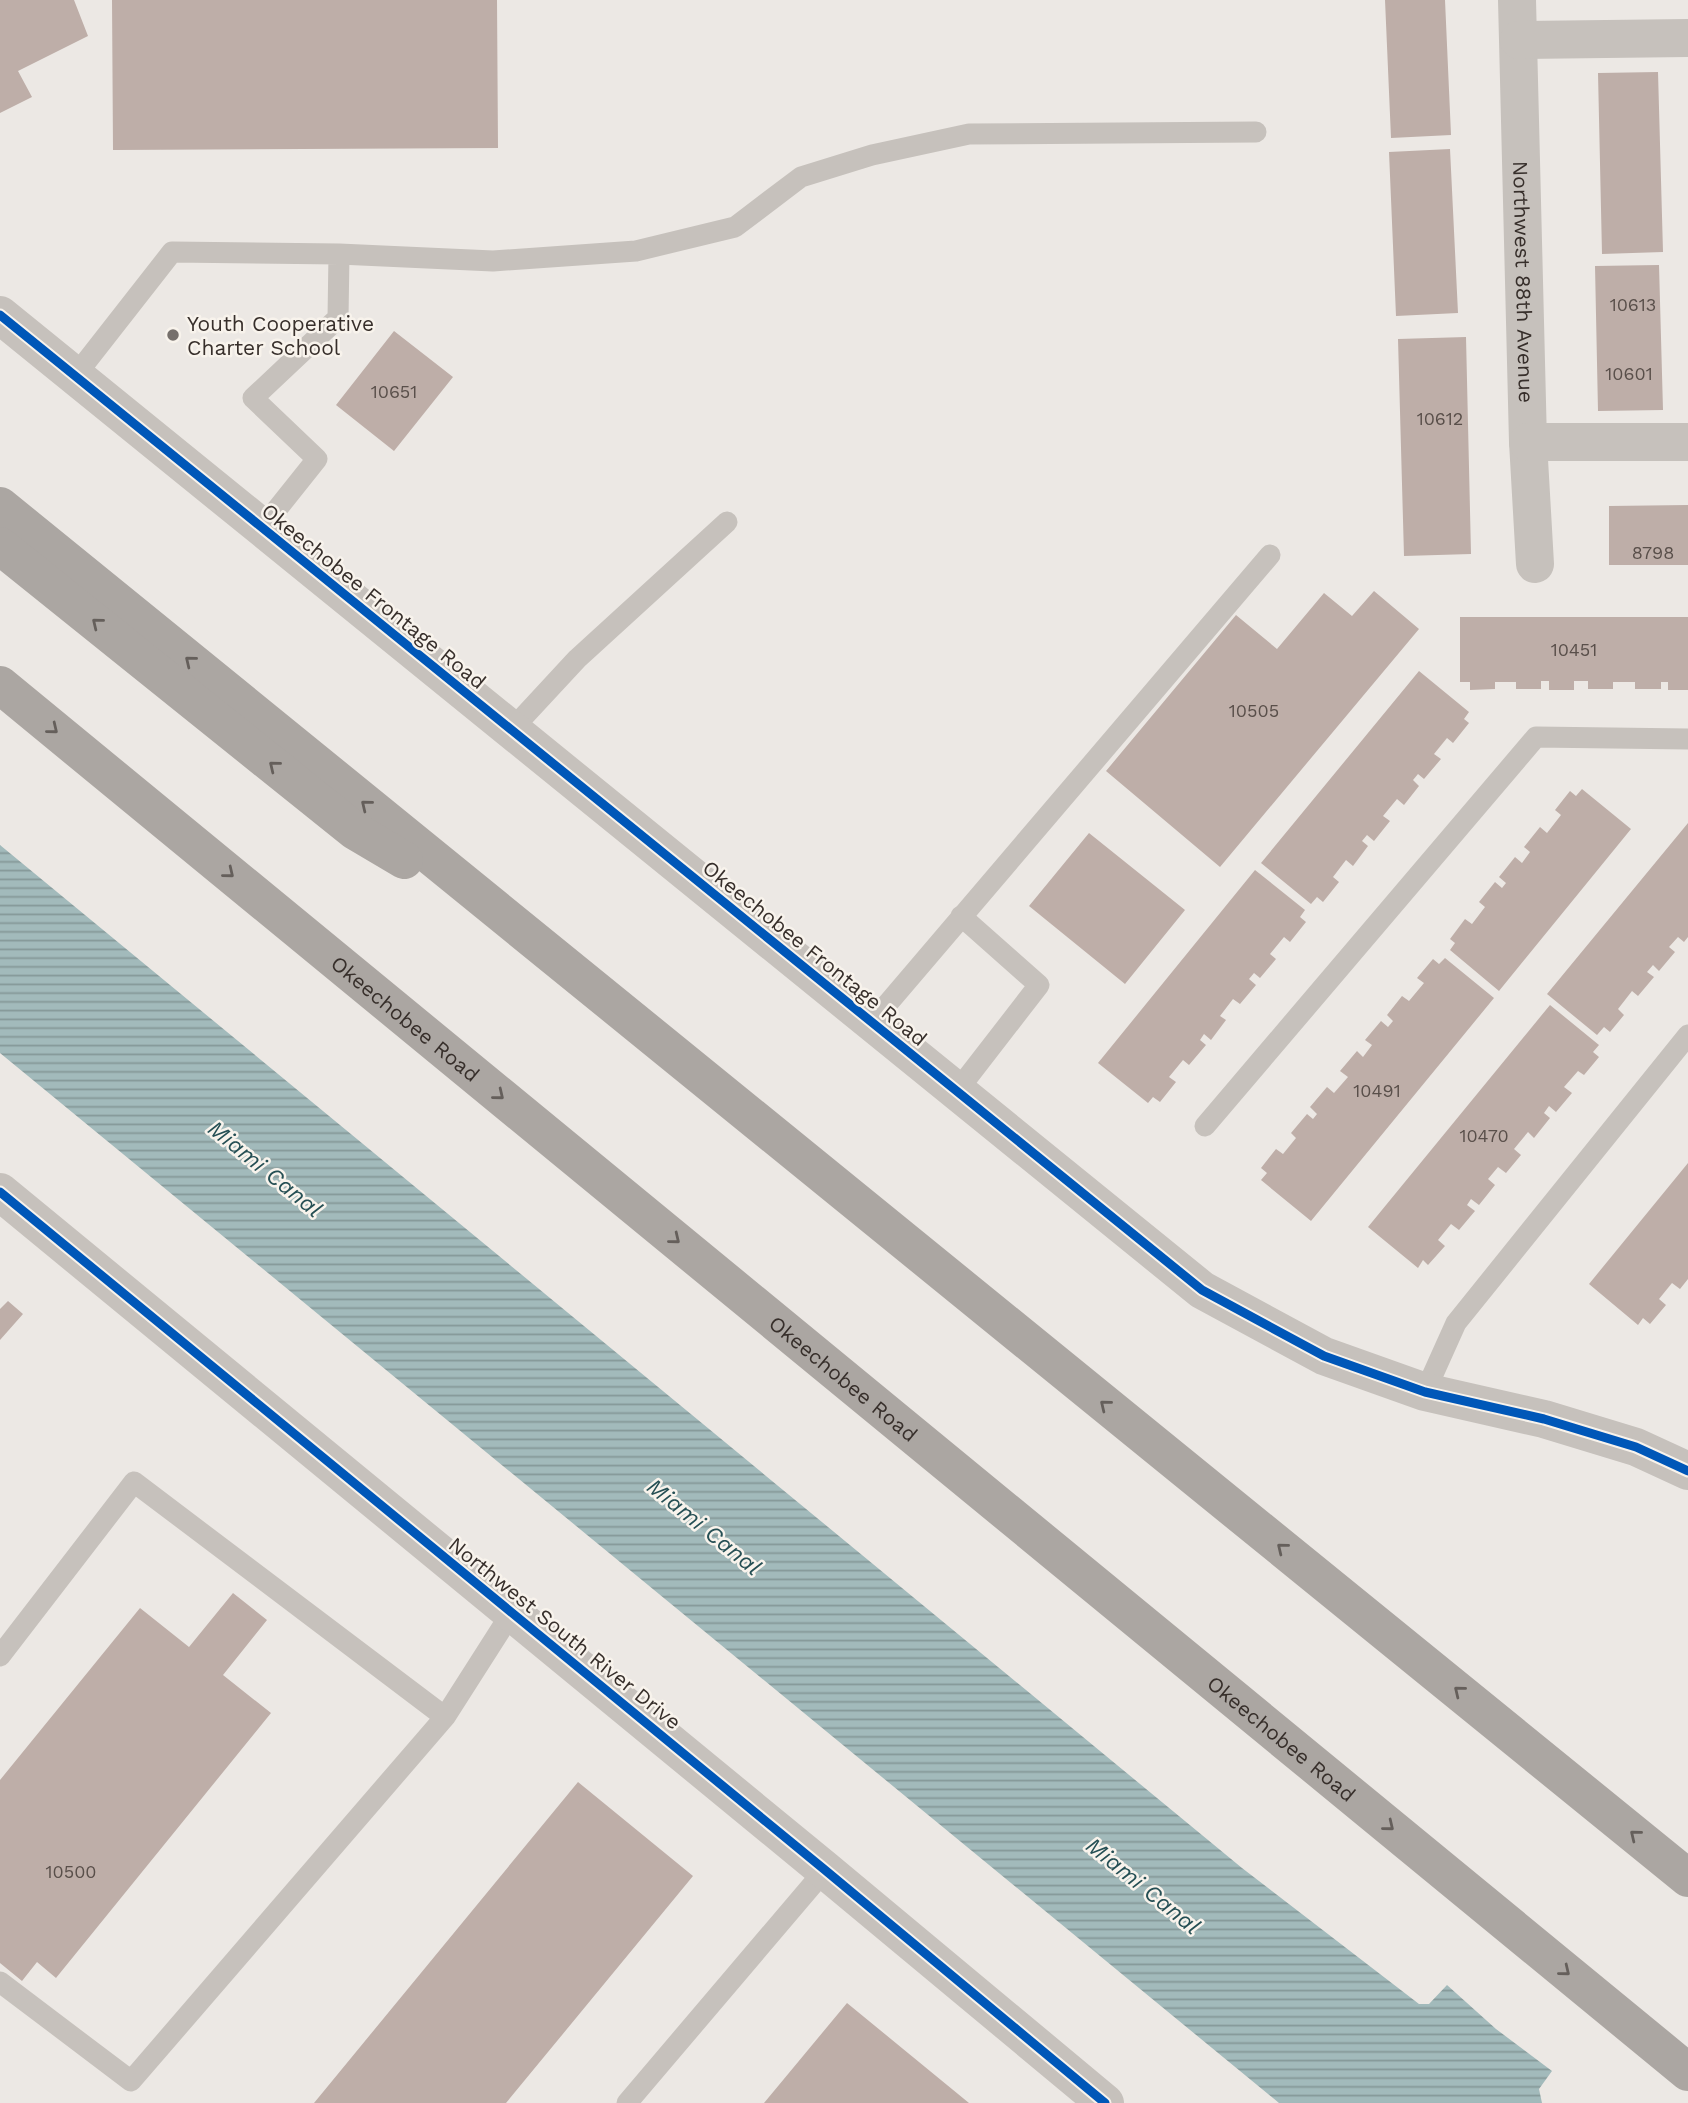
<svg xmlns="http://www.w3.org/2000/svg" width="1688" height="2103" font-family="'Work Sans',sans-serif">
<defs>
<pattern id="water-rules" width="6" height="5" patternUnits="userSpaceOnUse" patternTransform="scale(1.75)"><rect width="6" height="5" fill="#a2babb"/><path d="M0 2.5h6" fill="none" stroke="#859898"/></pattern>
</defs>
<rect width="100%" height="100%" fill="#ece8e4"/>
<path fill="url(#water-rules)" d="M0,845L1242,1868L1419,2004H1429L1447,1985L1496,2029L1552,2071L1539,2089L1542,2103H1279L0,1053Z"/>
<path fill="#beaea8" d="M0,0H74L88,36L18,71L32,97L0,113Z
M112,0H497L498,148L113,150Z
M1385,0H1445L1451,135L1391,138Z
M1658,72L1663,252L1602,254L1598,73Z
M1450,149L1458,313L1396,316L1389,152Z
M1659,265L1663,410L1598,411L1595,266Z
M394,331L453,377L394,451L336,405Z
M1466,337L1471,554L1404,556L1398,339Z
M1688,505V565H1609V506Z
M1374,591L1419,629L1220,867L1106,771L1236,615L1277,649L1324,593L1352,616Z
M1460,617H1688V690H1668V682H1661V689H1635V682H1613V689H1588V681H1574V690H1549V681H1541V689H1516V682H1495V689L1470,690V682H1460Z
M1419,671L1469,712L1464,719L1469,723L1453,743L1447,738L1434,754L1441,759L1424,779L1418,774L1413,780L1419,786L1404,805L1397,799L1383,816L1390,821L1374,841L1367,835L1362,841L1368,846L1353,866L1346,860L1333,877L1339,882L1323,902L1317,897L1311,904L1261,863Z
M1582,789L1631,829L1499,991L1450,950L1455,943L1450,939L1465,919L1472,924L1485,907L1479,902L1495,882L1502,888L1506,883L1499,877L1515,857L1522,863L1530,852L1524,847L1540,827L1547,833L1561,815L1555,810L1570,791L1576,796Z
M1688,823V937L1684,942L1678,937L1669,947L1675,952L1659,971L1653,965L1647,972L1654,977L1638,996L1632,991L1618,1009L1624,1015L1610,1032L1604,1027L1597,1035L1547,994Z
M1089,833L1185,910L1125,984L1029,906Z
M1255,870L1305,910L1300,917L1306,922L1290,942L1284,937L1270,954L1276,959L1260,978L1254,973L1249,979L1256,985L1240,1004L1233,999L1220,1016L1226,1020L1211,1040L1204,1034L1200,1040L1206,1045L1189,1065L1183,1060L1169,1077L1176,1082L1160,1102L1153,1097L1148,1103L1098,1063Z
M1445,958L1494,998L1311,1221L1261,1180L1267,1173L1261,1168L1276,1149L1283,1154L1296,1138L1291,1133L1307,1114L1313,1119L1317,1114L1310,1107L1327,1087L1334,1093L1348,1077L1340,1071L1357,1051L1363,1057L1372,1045L1365,1040L1381,1021L1388,1027L1393,1021L1387,1015L1402,996L1409,1001L1424,983L1417,978L1433,959L1439,964Z
M1550,1005L1599,1045L1593,1052L1599,1057L1584,1075L1578,1071L1564,1087L1572,1093L1556,1112L1549,1106L1544,1113L1550,1118L1534,1138L1528,1132L1514,1149L1521,1155L1506,1173L1498,1167L1488,1179L1495,1185L1479,1205L1471,1199L1467,1205L1475,1211L1459,1230L1451,1224L1438,1240L1445,1246L1428,1265L1423,1260L1418,1268L1368,1227Z
M1688,1163V1279L1680,1289L1672,1283L1659,1299L1666,1305L1650,1324L1643,1318L1638,1325L1589,1284Z
M8,1301L23,1314L0,1340V1309Z
M233,1593L267,1620L223,1675L271,1713L56,1978L37,1962L22,1981L0,1963V1780L140,1608L189,1647Z
M578,1782L693,1876L506,2103H314Z
M847,2003L969,2103H764Z"/>
<g fill="none" stroke-linecap="round" stroke-linejoin="round">
<path stroke="#c6c1bc" stroke-width="21" d="M339,254L493,261L636,251L735,227L801,177L872,155L969,134L1256,132
M75,376L172,252L339,254L338,318L253,398L317,459L262,528
M512,729L577,659L727,522
M872,1022L1270,555
M957,1091L1039,985L961,916
M1205,1126L1536,737L1688,739
M1425,1392L1456,1323L1688,1035
M0,1656L134,1482L445,1717
M0,1982L131,2081L445,1717L512,1612
M627,2103L825,1870"/>
<g stroke="#c6c1bc" stroke-width="38">
<path id="s1" d="M1517,0L1528,442L1535,564"/>
<path d="M1519,40L1688,38"/>
<path d="M1528,442H1688"/>
</g>
<path stroke="#c6c1bc" stroke-width="38" d="M0,315L1202,1290L1324,1356L1425,1392L1544,1419L1636,1447L1688,1471
M0,1192L825,1870L1105,2103"/>
<g stroke="#aba6a2" stroke-width="38">
<path d="M0,506L1688,1878"/>
<path d="M0,546L355,831L404,860"/>
<path id="s2" d="M0,685L1688,2072"/>
</g>
<g stroke="#f8f3ec" stroke-width="13">
<path id="cycleway" d="M0,315L1202,1290L1324,1356L1425,1392L1544,1419L1636,1447L1688,1471
M0,1192L825,1870L1105,2103"/>
</g>
<use href="#cycleway" stroke="#0057b8" stroke-width="9"/>
</g>
<defs><path id="oneway-chevron" d="M-2-3.5L2.5 0L-2 3.5" fill="none" stroke-width="1.6" stroke-linecap="round" stroke-linejoin="round" transform="scale(1.75)"/></defs>
<g stroke="#655f5b">
<use href="#oneway-chevron" transform="translate(97 623) rotate(-141)"/>
<use href="#oneway-chevron" transform="translate(190 661) rotate(-141)"/>
<use href="#oneway-chevron" transform="translate(53 729) rotate(39)"/>
<use href="#oneway-chevron" transform="translate(274 766) rotate(-141)"/>
<use href="#oneway-chevron" transform="translate(366 805) rotate(-141)"/>
<use href="#oneway-chevron" transform="translate(229 873) rotate(39)"/>
<use href="#oneway-chevron" transform="translate(499 1095) rotate(39)"/>
<use href="#oneway-chevron" transform="translate(675 1239) rotate(39)"/>
<use href="#oneway-chevron" transform="translate(1105 1405) rotate(-141)"/>
<use href="#oneway-chevron" transform="translate(1282 1548) rotate(-141)"/>
<use href="#oneway-chevron" transform="translate(1459 1691) rotate(-141)"/>
<use href="#oneway-chevron" transform="translate(1389 1826) rotate(39)"/>
<use href="#oneway-chevron" transform="translate(1635 1835) rotate(-141)"/>
<use href="#oneway-chevron" transform="translate(1565 1971) rotate(39)"/>
</g>
<circle fill="#76706c" stroke="#f8f3ec" stroke-width="2.5" cx="173" cy="335" r="7"/>
<g text-anchor="middle" dominant-baseline="central" stroke-width="5" stroke-linejoin="round" paint-order="stroke">
<g font-size="18" fill="#594f4a">
<text x="1633" y="304">10613</text>
<text x="1629" y="373">10601</text>
<text x="394" y="391">10651</text>
<text x="1440" y="418">10612</text>
<text x="1653" y="552">8798</text>
<text x="1574" y="649">10451</text>
<text x="1254" y="710">10505</text>
<text x="1377" y="1090">10491</text>
<text x="1484" y="1135">10470</text>
<text x="71" y="1871">10500</text>
</g>
<g font-size="21" fill="#372f2b" stroke="#f8f3ec">
<text stroke="none"><textPath href="#s1" startOffset="282">Northwest 88th Avenue</textPath></text>
<text transform="translate(374 596) rotate(39)">Okeechobee Frontage Road</text>
<text transform="translate(815 953) rotate(39)">Okeechobee Frontage Road</text>
<text stroke="none"><textPath href="#s2" startOffset="525">Okeechobee Road</textPath></text>
<text stroke="none"><textPath href="#s2" startOffset="1092">Okeechobee Road</textPath></text>
<text transform="translate(565 1633) rotate(39)">Northwest South River Drive</text>
<text stroke="none"><textPath href="#s2" startOffset="1659">Okeechobee Road</textPath></text>
</g>
<g font-size="21" fill="#372f2b" stroke="#f8f3ec" text-anchor="start">
<text x="187" y="323">Youth Cooperative<tspan x="187" dy="24">Charter School</tspan></text>
</g>
<g font-size="23" font-style="italic" fill="#254f54" stroke="#f8f3ec">
<text transform="translate(265 1169) rotate(39)">Miami Canal</text>
<text transform="translate(704 1527) rotate(39)">Miami Canal</text>
<text transform="translate(1143 1886) rotate(39)">Miami Canal</text>
</g>
</g>
</svg>
